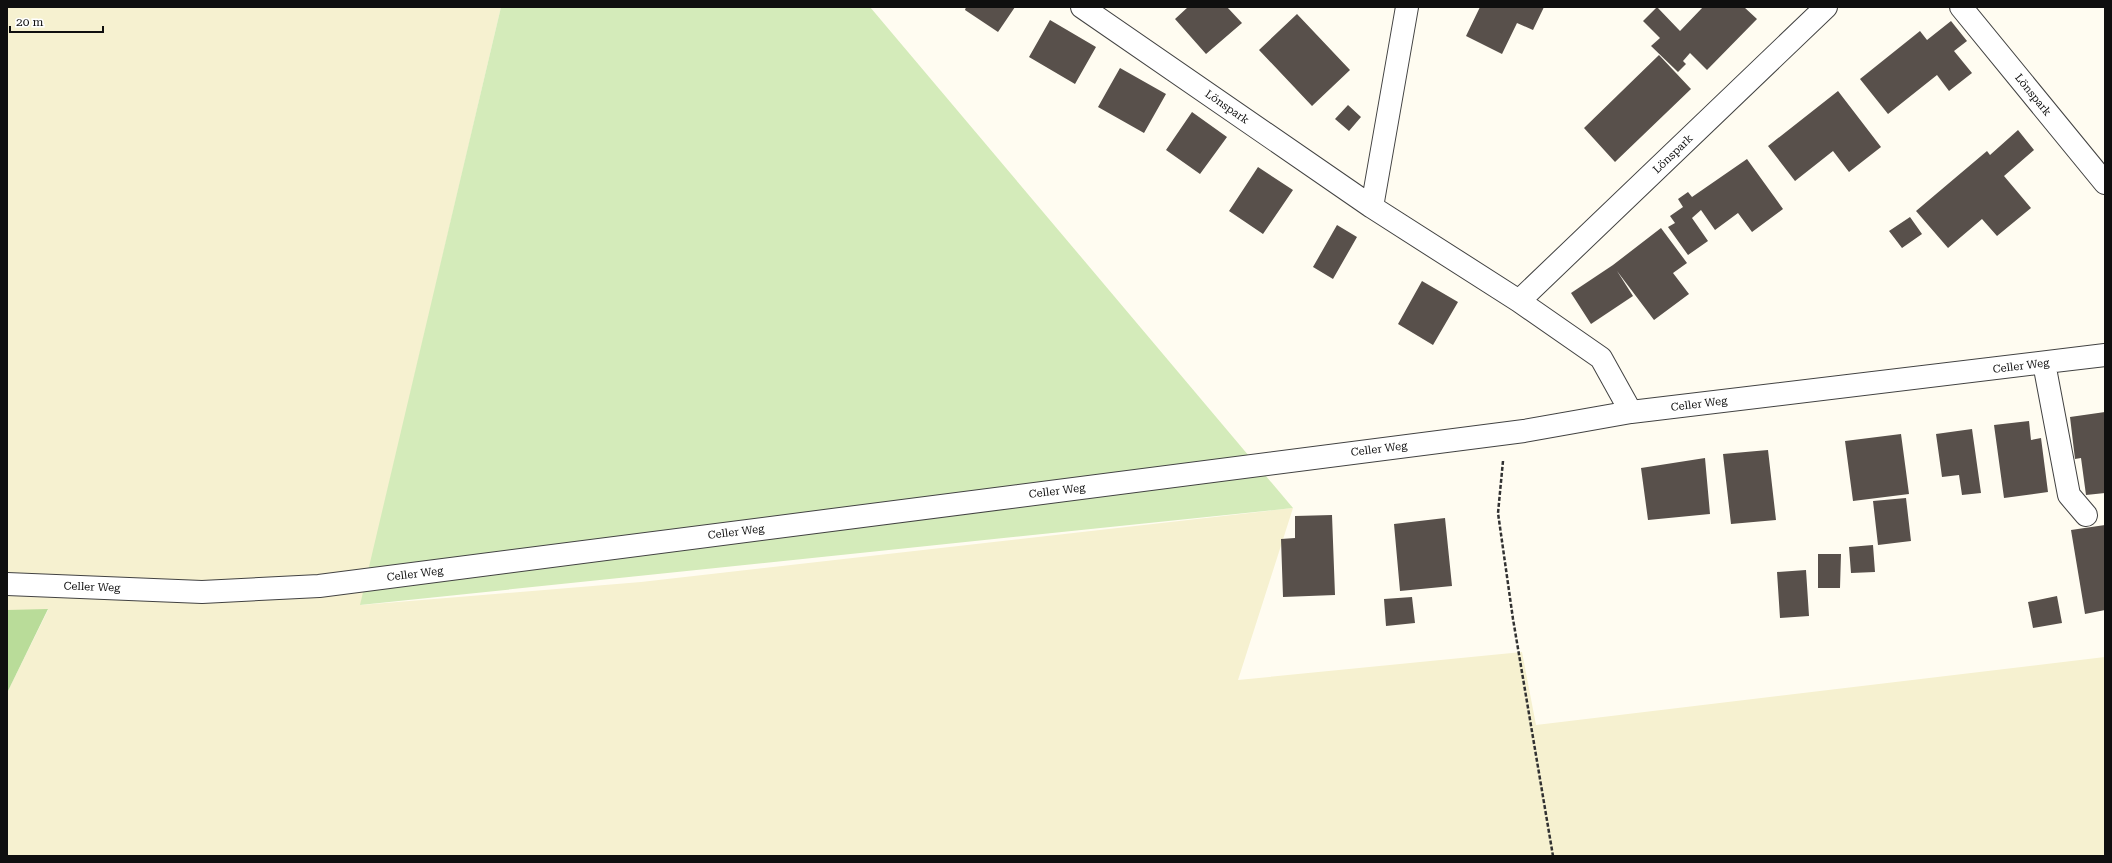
<svg xmlns="http://www.w3.org/2000/svg" width="2112" height="863" font-family="'Roboto Serif',serif">
<rect width="100%" height="100%" fill="#fffcf1"/>
<path fill="#f6f1d0" d="M7,7H501L361,605L641,582L1293,508L1238,680L1522,652L1536,725L2105,657V856H7V693L48,610H7Z"/>
<path fill="#d4ebba" d="M501,7H870L1293,508L360,605Z"/>
<path fill="#b9dc99" d="M48,609L7,693V610Z"/>
<path fill="#58504b" d="M966,7H1015L998,32L965,10Z
M1188,7H1227L1242,23L1206,54L1175,19Z
M1480,7H1544L1533,30L1517,23L1502,54L1466,36Z
M1657,7L1680,31L1703,7H1744L1757,19L1707,70L1690,53L1683,61L1686,64L1678,72L1651,46L1660,38L1643,21Z
M1297,14L1350,70L1312,106L1259,50Z
M1050,20L1096,47L1075,84L1029,57Z
M1951,21L1967,41L1954,51L1972,73L1949,91L1937,75L1888,114L1860,79L1920,31L1927,40Z
M1659,55L1691,89L1615,162L1584,128Z
M1120,68L1166,94L1144,133L1098,107Z
M1838,91L1881,147L1849,172L1833,151L1795,181L1768,146Z
M1348,105L1361,117L1349,131L1335,119Z
M1192,112L1227,137L1200,174L1166,150Z
M2018,130L2034,150L2004,176L2031,208L1997,236L1982,219L1948,248L1916,211L1987,151L1990,155Z
M1747,159L1783,209L1752,232L1738,213L1715,230L1701,210L1692,218L1708,241L1688,255L1668,227L1675,223L1670,216L1683,207L1678,199L1688,192L1692,197Z
M1258,167L1293,190L1263,234L1229,211Z
M1910,217L1922,234L1902,248L1889,231Z
M1337,225L1357,237L1333,279L1313,267Z
M1661,228L1687,263L1673,273L1689,294L1654,320L1617,271L1633,296L1591,324L1571,293L1613,265Z
M1422,281L1458,302L1433,345L1398,324Z
M2105,412V493L2086,495L2081,458L2075,459L2070,417Z
M2029,421L2031,440L2041,438L2048,492L2004,498L1994,425Z
M1972,429L1981,493L1962,495L1959,475L1942,477L1936,434Z
M1901,434L1909,494L1853,501L1845,441Z
M1768,450L1776,520L1731,524L1723,454Z
M1705,458L1710,514L1648,520L1641,468Z
M1906,498L1911,541L1878,545L1873,501Z
M1332,515L1335,595L1283,597L1281,539L1295,538V516Z
M1445,518L1452,586L1400,591L1394,524Z
M2105,525V610L2085,614L2071,530Z
M1873,545L1875,572L1851,573L1849,547Z
M1818,554H1841L1840,588H1818Z
M1806,570L1809,616L1780,618L1777,572Z
M2057,596L2062,623L2033,628L2028,602Z
M1412,597L1415,623L1386,626L1384,599Z"/>
<g fill="none" stroke-linecap="round" stroke-linejoin="round">
<g stroke="#424242" stroke-width="24">
<path id="minor" d="M1082,7L1372,207
M1407,7L1372,207L1519,301L1601,358L1631,412
M1961,7L2105,183
M1519,301L1826,7
M2044,363L2069,495L2086,515
M7,584L202,592L319,586L1524,431L1631,412L2105,355"/>
</g>
<path stroke="#313131" stroke-width="2.5" stroke-dasharray="4 2" stroke-linecap="butt" d="M1503,461L1498,513L1513,619L1553,856"/>
<use href="#minor" stroke="#fff" stroke-width="22"/>
</g>
<g text-anchor="middle" dominant-baseline="central" stroke-width="4" stroke-linejoin="round" paint-order="stroke">
<g font-size="11" fill="#0f0f0f" stroke="#fff">
<text transform="translate(2033 95) rotate(51)">Lönspark</text>
<text transform="translate(1227 107) rotate(35)">Lönspark</text>
<text transform="translate(1673 154) rotate(-44)">Lönspark</text>
<text transform="translate(2021 366) rotate(-7)">Celler Weg</text>
<text transform="translate(1699 404) rotate(-7)">Celler Weg</text>
<text transform="translate(1379 449) rotate(-7)">Celler Weg</text>
<text transform="translate(1057 491) rotate(-7)">Celler Weg</text>
<text transform="translate(736 532) rotate(-7)">Celler Weg</text>
<text transform="translate(415 574) rotate(-7)">Celler Weg</text>
<text transform="translate(92 587) rotate(2)">Celler Weg</text>
</g>
</g>
<rect width="2112" height="863" fill="none" stroke="#0f0f0f" stroke-width="16"/>
<path d="M10 26v6h93v-6" fill="none" stroke="#0f0f0f" stroke-width="2"/>
<text x="16" y="26" font-size="12" fill="#0f0f0f" stroke="#ffffff" stroke-width="3" paint-order="stroke">20 m</text>
</svg>
